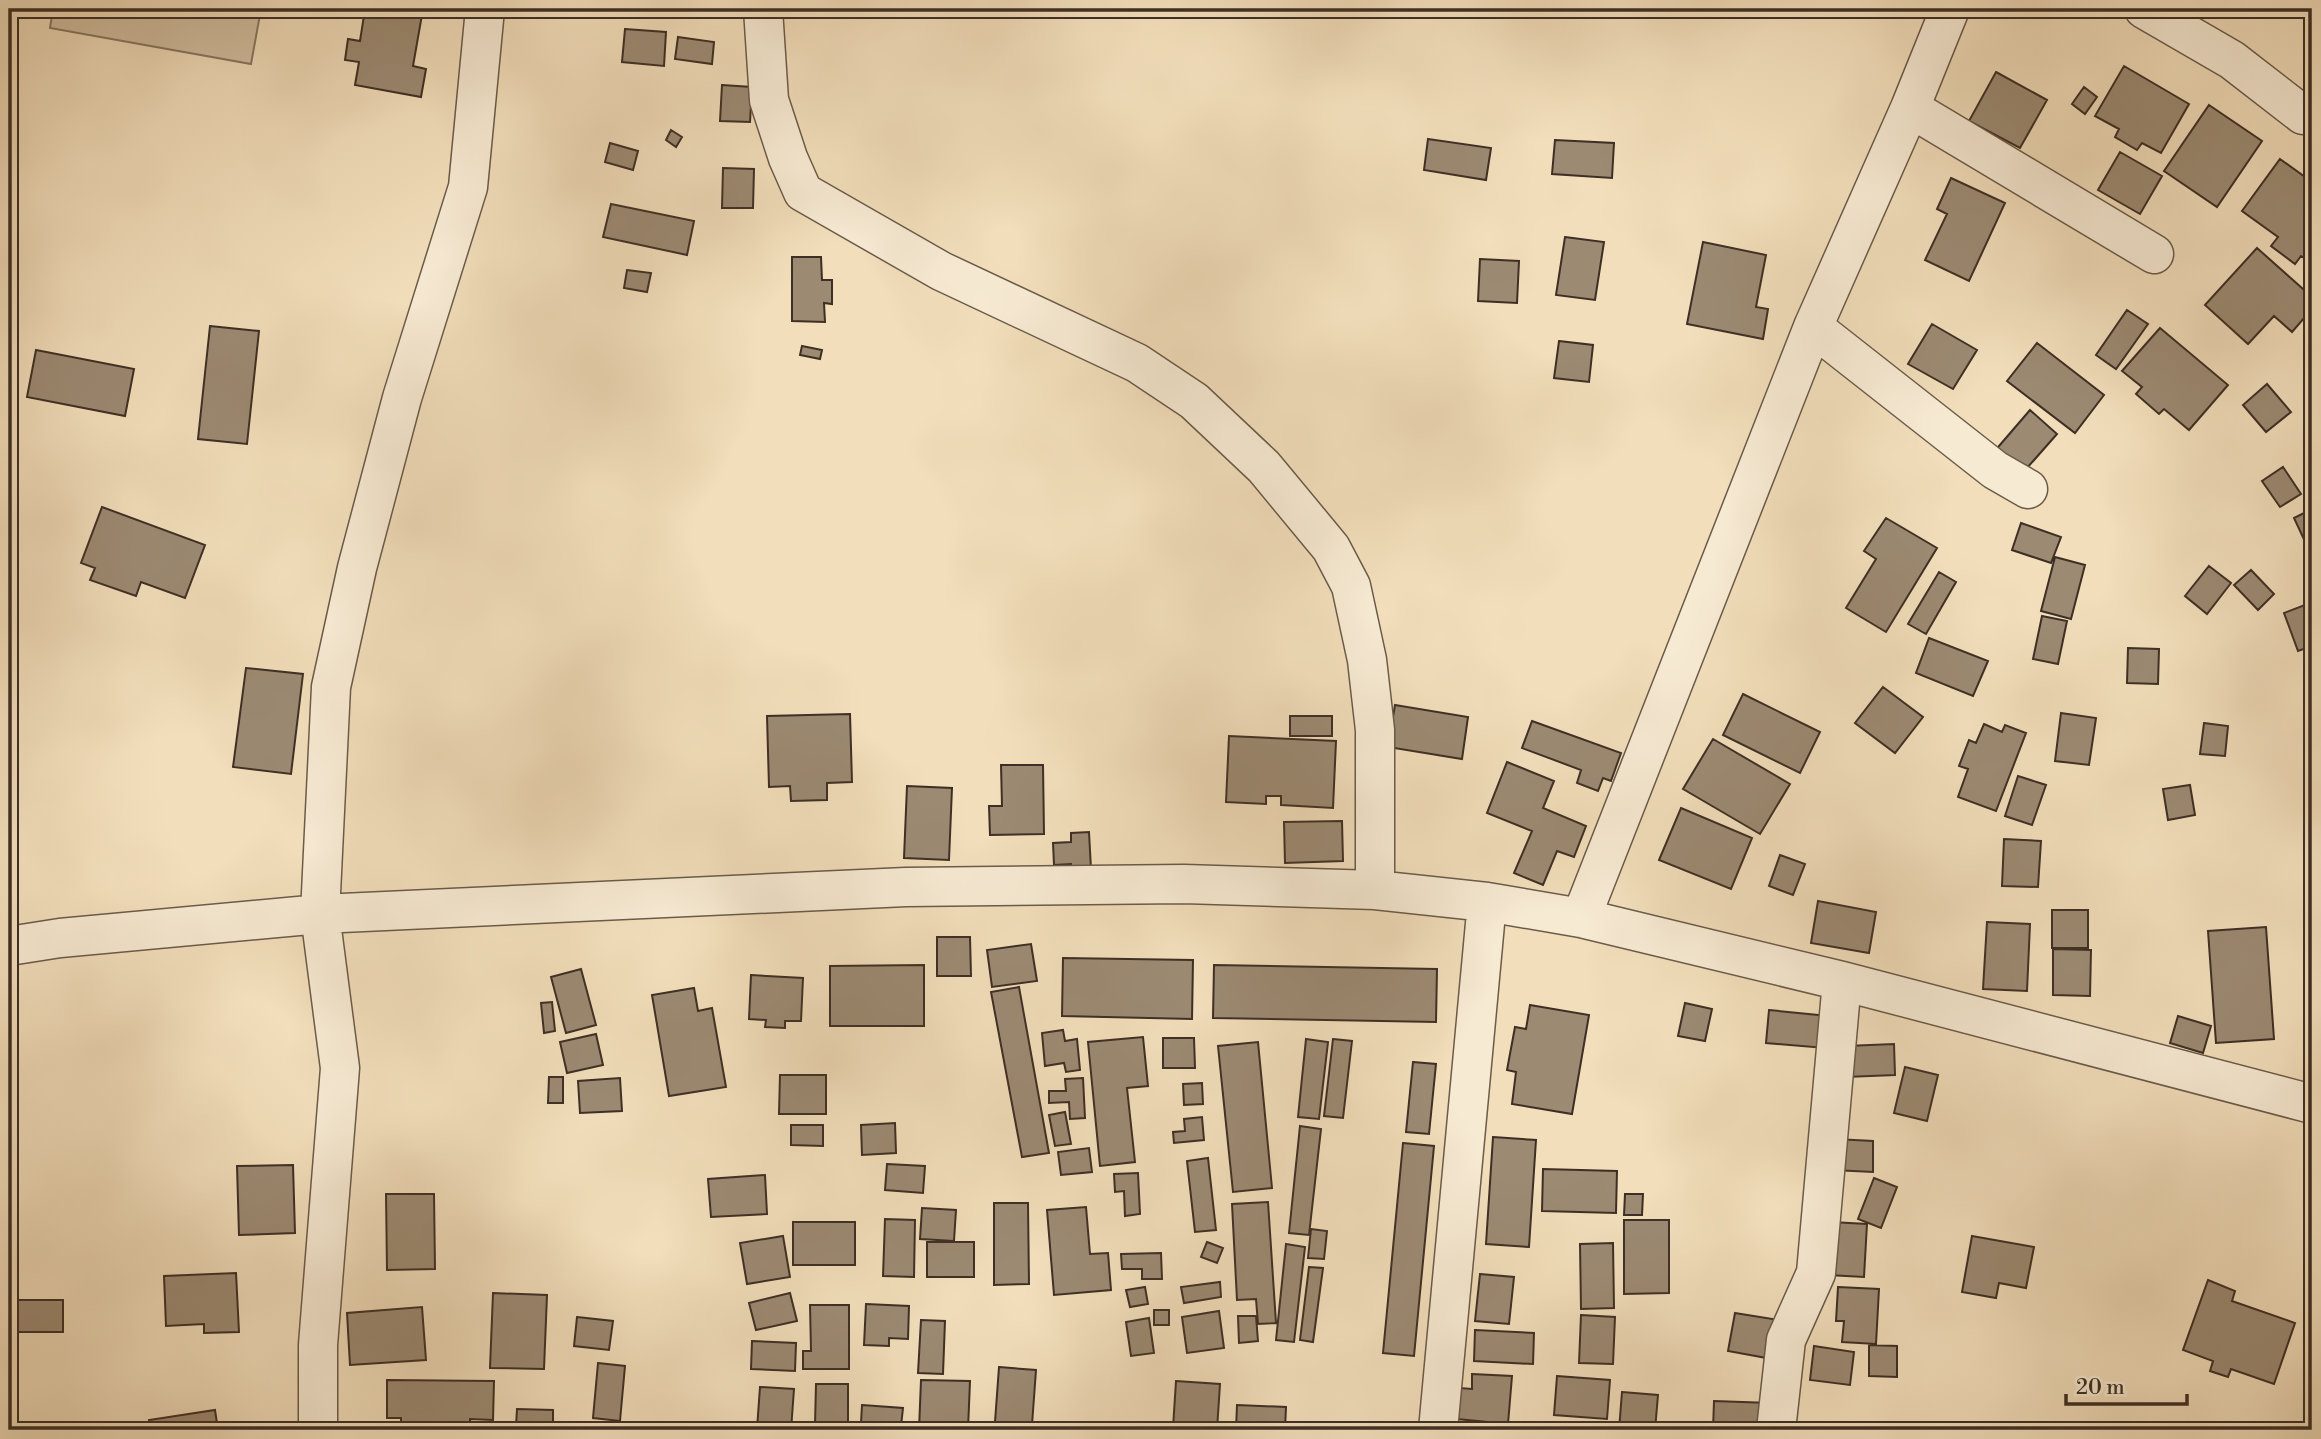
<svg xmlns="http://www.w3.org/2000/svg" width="2321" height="1439" font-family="'Libre Bodoni',serif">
<rect width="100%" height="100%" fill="#f2debb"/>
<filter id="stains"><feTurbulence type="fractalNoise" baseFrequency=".00286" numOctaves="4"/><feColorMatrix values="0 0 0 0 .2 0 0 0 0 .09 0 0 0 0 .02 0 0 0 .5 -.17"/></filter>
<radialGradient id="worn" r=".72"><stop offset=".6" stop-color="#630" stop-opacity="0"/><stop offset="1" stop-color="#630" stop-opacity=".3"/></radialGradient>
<path fill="#d3c0a2" stroke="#887864" stroke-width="2" d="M53,9H261L251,64L50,28Z"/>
<path fill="#9c8a73" stroke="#3e2f25" stroke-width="2" d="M365,9H423L413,66L426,69L421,97L355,85L359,62L345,60L348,39L360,41Z
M625,29L666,32L664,66L622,62Z
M678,37L714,42L712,64L675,59Z
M2124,66L2189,104L2161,153L2142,143L2137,150L2115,137L2119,129L2095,116Z
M1996,72L2047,100L2020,148L1969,121Z
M722,85L752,87L750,122L720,121Z
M2084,87L2097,97L2085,114L2072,104Z
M2209,105L2262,141L2217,207L2164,171Z
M671,130L682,137L676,147L666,140Z
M1428,139L1491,148L1486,180L1424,170Z
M1555,140L1614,143L1612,178L1552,174Z
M610,143L638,151L633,170L605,162Z
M2120,152L2162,176L2140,214L2098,190Z
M2280,159L2312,182V263L2301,256L2295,264L2271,246L2278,237L2242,211Z
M723,168L754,169L753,208H722Z
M1951,178L2005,203L1969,281L1925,260L1947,214L1937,209Z
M611,204L694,221L687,255L603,237Z
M1565,237L1604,242L1595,300L1556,295Z
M1703,242L1766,255L1756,307L1768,309L1763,339L1687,324Z
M2257,248L2312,297V309L2292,332L2274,316L2248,344L2205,305Z
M792,257H821L822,280H832V304L824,303L825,322L792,321Z
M1480,259L1519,261L1517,303L1478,301Z
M627,270L651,273L647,292L624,288Z
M2127,310L2148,324L2116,369L2096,355Z
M1932,324L1977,350L1953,389L1908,364Z
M210,326L259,331L247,444L198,439Z
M2160,328L2228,385L2189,430L2164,409L2159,414L2136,394L2142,387L2122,371Z
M1559,341L1593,345L1589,382L1554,378Z
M2037,343L2104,395L2075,433L2007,381Z
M802,346L822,350L820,359L800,355Z
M36,350L134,369L125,416L27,397Z
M2267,384L2291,412L2266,432L2243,405Z
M2030,410L2057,434L2020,476L1993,453Z
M2283,467L2301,494L2280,507L2262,481Z
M102,507L205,545L185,598L141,582L136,596L90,580L95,568L81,563Z
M2312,509V547L2308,548L2294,518Z
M1886,518L1937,548L1886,632L1846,608L1876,559L1864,551Z
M2021,523L2061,537L2051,563L2012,550Z
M2055,557L2085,565L2071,619L2041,611Z
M2209,566L2231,583L2207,614L2185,596Z
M2251,570L2274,594L2258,610L2234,585Z
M1939,572L1956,582L1926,634L1908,624Z
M2310,603L2312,608V646L2298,651L2284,613Z
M2042,616L2067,621L2058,664L2033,659Z
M1929,638L1988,661L1973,696L1916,673Z
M2128,648L2159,649L2158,684L2127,683Z
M246,668L303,674L291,774L233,767Z
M1883,687L1923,717L1895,753L1855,723Z
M1743,694L1820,732L1800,773L1723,735Z
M1395,705L1468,717L1462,759L1388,747Z
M2061,713L2096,718L2089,765L2055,761Z
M850,714L852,782L827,783V800L791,801L790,786L769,787L767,716Z
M1290,716H1332V736H1290Z
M1532,721L1621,753L1611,781L1603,778L1598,791L1577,783L1581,770L1522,748Z
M2204,723L2228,726L2225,756L2200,754Z
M1984,724L2002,732L2005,725L2026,733L1996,811L1958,797L1968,769L1959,766L1969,740L1976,743Z
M1229,736L1336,741L1333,808L1281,805V796H1266V804L1226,802Z
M1713,739L1790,784L1760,834L1683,789Z
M1507,762L1554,781L1543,808L1586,826L1574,857L1557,851L1543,885L1514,873L1532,831L1487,813Z
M1001,765H1043L1044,834L990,835L989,806H1002Z
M2018,776L2046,785L2032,825L2005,816Z
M2190,785L2195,815L2168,820L2163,789Z
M907,786L952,788L949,860L904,858Z
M1681,808L1752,838L1731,889L1659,860Z
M1342,821L1343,861L1285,863L1284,822Z
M1089,832L1091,869L1071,870V864L1054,865L1053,843L1071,842V833Z
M2004,839L2041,841L2038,887L2002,886Z
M1780,855L1805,864L1793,895L1769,886Z
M1818,901L1876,912L1869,953L1811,943Z
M2052,910H2088V948H2052Z
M1987,922L2030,924L2027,991L1983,989Z
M2266,927L2274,1039L2216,1043L2208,931Z
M937,937H970L971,976H937Z
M1031,944L1037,981L992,987L987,950Z
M2053,949L2091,950L2090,996L2053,995Z
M1063,958L1193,960L1192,1019L1062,1016Z
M924,965V1026H830V966Z
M1214,965L1437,969L1436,1022L1213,1018Z
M581,969L596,1025L566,1033L551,977Z
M751,975L803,978L801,1021H785V1028L765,1027L766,1020L749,1019Z
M1019,987L1049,1153L1022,1157L991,992Z
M694,988L698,1011L712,1008L726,1087L669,1096L652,995Z
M552,1002L555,1031L544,1033L541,1003Z
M1685,1003L1712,1009L1705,1041L1678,1036Z
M1530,1005L1589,1015L1572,1114L1512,1104L1516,1072L1507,1070L1515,1027L1526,1029Z
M1769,1010L1828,1016L1825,1048L1766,1043Z
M2178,1016L2211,1026L2203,1053L2170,1043Z
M1063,1030L1065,1041L1077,1039L1080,1070L1066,1072L1064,1063L1045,1066L1042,1033Z
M596,1034L603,1065L567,1073L560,1042Z
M1143,1037L1148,1086L1127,1088L1135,1162L1100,1166L1088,1042Z
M1163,1038H1194L1195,1068H1163Z
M1306,1039L1328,1042L1319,1119L1298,1117Z
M1333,1039L1352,1041L1343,1118L1324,1116Z
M1258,1042L1272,1188L1233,1192L1218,1046Z
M1894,1044L1895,1075L1846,1077V1046Z
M1413,1062L1436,1064L1429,1134L1406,1132Z
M1905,1067L1938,1075L1927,1121L1894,1113Z
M780,1075H826V1114H779Z
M549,1077H563V1103H548Z
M620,1078L622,1111L580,1113L578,1081Z
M1083,1078L1085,1118L1070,1119L1069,1102L1049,1103V1091H1066L1065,1079Z
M1202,1083L1203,1104L1184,1105L1183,1084Z
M1065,1112L1071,1144L1055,1146L1049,1115Z
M1202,1117L1204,1140L1174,1143L1173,1132L1185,1131L1184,1119Z
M895,1123L896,1153L862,1155L861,1125Z
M791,1125H823V1146L791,1145Z
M1300,1126L1321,1129L1309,1235L1289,1233Z
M1493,1137L1536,1140L1529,1247L1486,1244Z
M1835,1139L1873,1141V1172L1833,1170Z
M1403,1143L1434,1146L1414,1356L1383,1353Z
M1089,1148L1092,1172L1061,1175L1058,1152Z
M1208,1158L1216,1230L1195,1232L1187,1161Z
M887,1164L925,1166L923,1193L885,1190Z
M293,1165L295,1233L239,1235L237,1166Z
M1543,1169L1617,1171L1616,1213L1542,1211Z
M1138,1173L1140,1214L1125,1216L1124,1191L1115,1192L1114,1174Z
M765,1175L767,1214L711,1217L708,1179Z
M1874,1178L1897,1187L1881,1228L1858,1219Z
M386,1194H434L435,1269L387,1270Z
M1625,1194H1643L1642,1215H1624Z
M1268,1202L1276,1323L1258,1324L1256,1299L1237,1300L1232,1204Z
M994,1203H1028L1029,1284L994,1285Z
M1086,1207L1090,1254L1108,1253L1111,1290L1054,1295L1047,1210Z
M922,1208L956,1210L954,1241L920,1239Z
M885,1219L915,1220L914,1277L883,1276Z
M1624,1220H1669V1293L1624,1294Z
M793,1222H855V1265H793Z
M1831,1222L1867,1224L1864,1277L1828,1275Z
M1311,1229L1327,1231L1324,1259L1308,1258Z
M783,1236L790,1277L747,1284L740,1243Z
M1972,1236L2034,1247L2026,1288L1999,1283L1996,1298L1962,1292Z
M927,1242H974V1277H927Z
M1207,1242L1223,1248L1217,1263L1201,1257Z
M1613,1243L1614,1308L1581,1309L1580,1244Z
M1286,1244L1305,1247L1294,1342L1276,1340Z
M1161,1253L1162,1279H1142V1269H1122L1121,1254Z
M1309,1267L1323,1268L1313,1342L1300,1340Z
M236,1273L239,1332L204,1333V1324L166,1326L164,1276Z
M1480,1274L1514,1277L1509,1324L1475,1321Z
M2208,1280L2235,1291L2232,1301L2295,1323L2274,1384L2231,1369L2228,1377L2210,1371L2213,1361L2183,1350Z
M1220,1282L1221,1297L1184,1303L1181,1287Z
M1145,1287L1148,1304L1130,1307L1126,1290Z
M1838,1287L1879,1289L1876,1344L1842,1342L1844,1321H1836Z
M493,1293L547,1295L544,1369L490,1368Z
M790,1293L797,1321L756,1330L749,1303Z
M9,1300H63V1332H9Z
M866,1304L909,1306L908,1339L889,1338V1346L864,1345Z
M810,1305H849V1369H803V1351H811Z
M422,1307L426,1360L350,1365L347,1313Z
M1154,1310H1169V1325H1154Z
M1219,1311L1224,1348L1187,1353L1182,1317Z
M1735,1313L1779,1320L1772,1359L1728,1351Z
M1581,1315L1615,1317L1613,1364L1579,1363Z
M1238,1316H1256L1258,1341L1239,1343Z
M577,1317L613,1321L609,1350L574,1346Z
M1149,1318L1154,1353L1131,1356L1126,1322Z
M921,1320L945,1321L943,1374L918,1373Z
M1475,1330L1534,1333L1533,1364L1474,1361Z
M752,1341L796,1343L795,1371L751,1369Z
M1869,1345L1897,1346V1377L1869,1376Z
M1814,1346L1854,1352L1850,1385L1810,1380Z
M598,1363L625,1366L620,1421L593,1418Z
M999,1367L1036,1370L1032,1425L995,1422Z
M1472,1374L1512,1376L1508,1424L1457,1419L1460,1388L1472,1389Z
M1557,1376L1610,1380L1607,1419L1554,1415Z
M387,1380L494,1381L493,1420L470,1419V1425L401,1424V1418H387Z
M921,1380L970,1381L968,1430H919Z
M1176,1381L1220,1384L1217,1430L1173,1428Z
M816,1384H848V1425H815Z
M760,1387L794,1389L791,1430L757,1429Z
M1622,1392L1658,1395L1655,1430H1619Z
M1714,1401L1770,1403L1769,1430H1713Z
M862,1405L903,1408L901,1426L861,1423Z
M1237,1405L1286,1407L1285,1430H1236Z
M517,1409L553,1410V1430H504V1426H516Z
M215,1410L218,1430H151L149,1420Z
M1335,1422L1371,1423V1430H1335Z"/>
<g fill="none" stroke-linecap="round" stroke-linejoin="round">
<g stroke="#6b5b4a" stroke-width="41">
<path id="minor" d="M763,9L769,100L788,158L803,192L941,271L1137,363L1194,401L1264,467L1331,548L1351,586L1367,660L1375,730V890
M2144,9L2232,60L2303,115
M1910,108L2154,254
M1813,327L1995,470L2028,489
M1581,918L1813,327L1910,108L1950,9
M9,946L60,938L320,914L906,887L1184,884L1375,890L1487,902L1581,918L1842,981L2312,1104
M318,1430V1345L340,1068L320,914L331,687L357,568L402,398L468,187L485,9
M1438,1430L1487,902
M1776,1430L1786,1340L1816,1273L1842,981"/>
</g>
<use href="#minor" stroke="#f7ead3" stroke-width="38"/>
</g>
<rect width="2321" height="1439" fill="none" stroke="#f2debb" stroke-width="35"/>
<rect x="10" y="10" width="2300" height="1418" fill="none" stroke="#3e2f25" stroke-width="3.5"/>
<rect x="18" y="18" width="2286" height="1404" fill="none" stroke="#3e2f25" stroke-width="2"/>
<path d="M2066 1394v10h121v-10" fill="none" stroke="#3e2f25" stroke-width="3.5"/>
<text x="2076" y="1394" font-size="21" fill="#3e2f25" stroke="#f7ead3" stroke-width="5" paint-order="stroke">20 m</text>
<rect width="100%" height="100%" filter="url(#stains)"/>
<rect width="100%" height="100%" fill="url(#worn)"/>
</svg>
